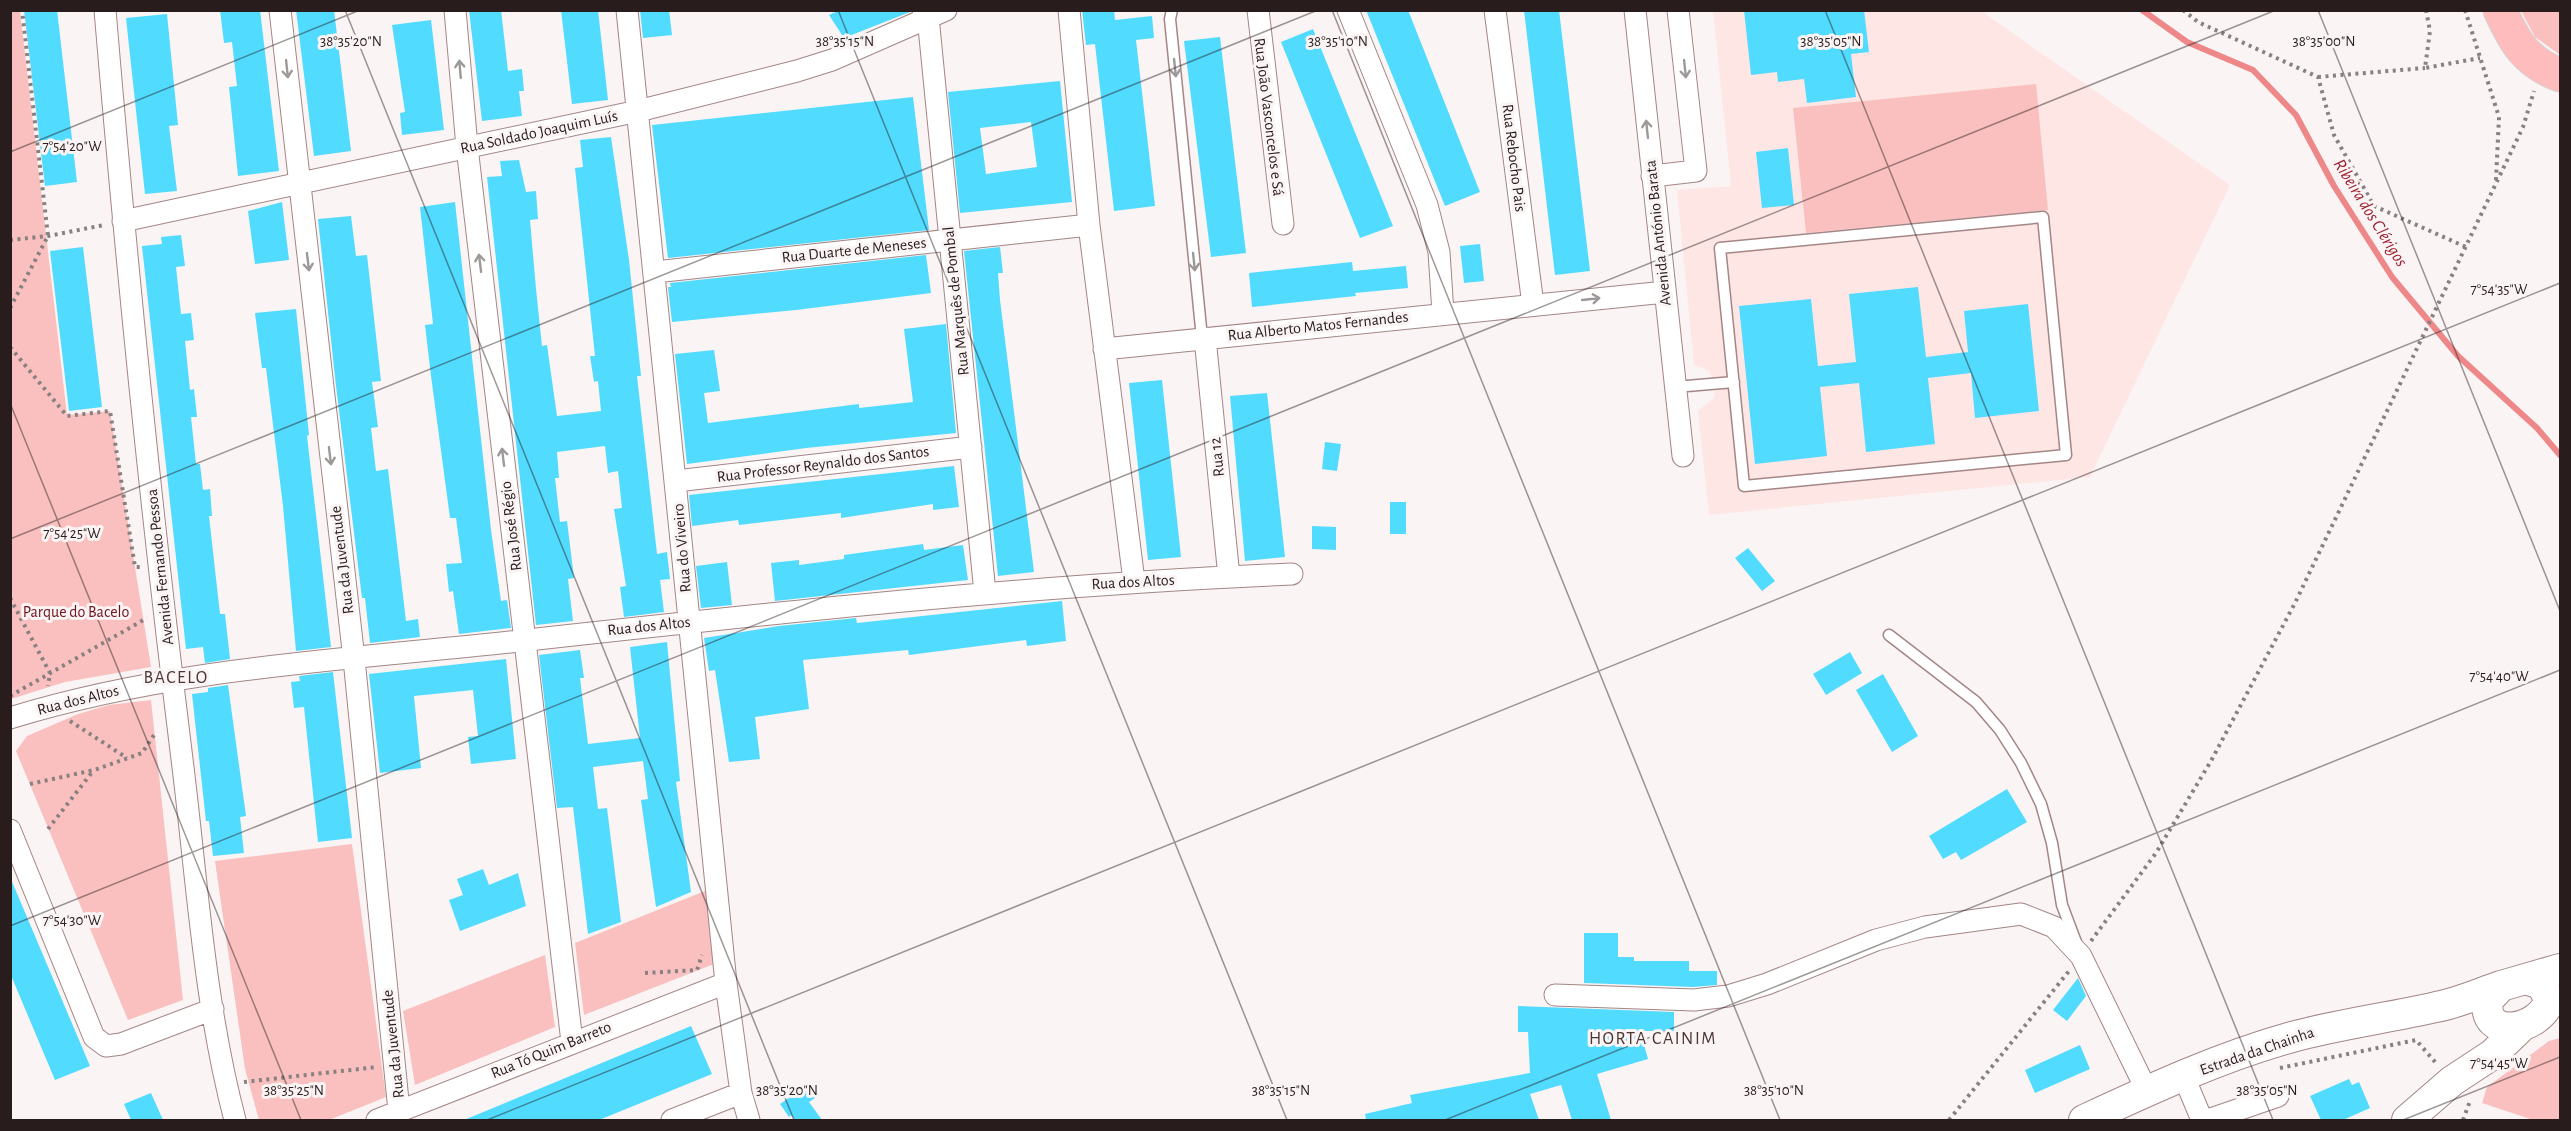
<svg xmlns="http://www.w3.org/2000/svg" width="2571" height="1131" font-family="'Alegreya Sans',sans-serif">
<rect width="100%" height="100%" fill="#faf4f4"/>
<path fill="#fee6e5" d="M1713,10L1981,11L2230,185L2090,477L1709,515L1698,411L1714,398L1716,385L1709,371L1694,365L1677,190L1731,186Z"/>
<path fill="#f9c0bf" d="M20,11L67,415L110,411L151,667L65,682L11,699L10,11Z
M2521,11H2560V55L2535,37Z
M2036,84L2048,210L1806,233L1793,108Z
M151,700L183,1000L128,1020L16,751L27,736L78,714L109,705Z
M352,844L386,1097L329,1120H259L245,1069L215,861Z
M705,891L714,964L584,1015L575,943Z
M545,955L555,1027L415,1085L403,1011Z
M2560,1038V1120H2533L2482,1103L2487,1087L2549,1041Z"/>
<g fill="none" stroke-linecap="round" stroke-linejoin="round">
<path stroke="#ee8788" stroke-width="6" d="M2142,10L2187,42L2253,70L2296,115L2334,186L2392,277L2458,356L2537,428L2560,455"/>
</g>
<path fill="#51dbff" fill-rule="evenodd" d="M24,10H57L77,182L45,186Z
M220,10H260L279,171L238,176L229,87L237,86L232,42L224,43Z
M296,10H334L351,151L314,156Z
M469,10H501L508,71L522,69L524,91H519L522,116L482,121Z
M561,10H598L608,100L572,104Z
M640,10H669L672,35L643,38Z
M840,10H910V12L844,38L829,15Z
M1082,10H1114L1115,20L1152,16L1154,38L1136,40L1155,206L1114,211L1095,44L1086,45Z
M1366,10H1408L1480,192L1445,206Z
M1524,10H1559L1590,271L1555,275Z
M1744,10H1864L1869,52L1851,54L1856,97L1807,103L1804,79L1778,82L1777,72L1751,75Z
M167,14L178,125L169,126L177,191L145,194L126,18Z
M431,20L444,130L402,135L400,113L405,112L392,25Z
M1313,29L1393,226L1360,238L1281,42Z
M1220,37L1246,253L1211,257L1184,41Z
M1060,81L1072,202L960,213L948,92ZM1031,122L1037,167L986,174L980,128Z
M913,97L929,230L668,258L652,125Z
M611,137L629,260L641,376H637L657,554L667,552L670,579L660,580L664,612L624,617L620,587L626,586L614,509L622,508L618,471L608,473L605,446L557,452L559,478H555L560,522L567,521L574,578L568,579L573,621L536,625L487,177L502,176L500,161L519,160L526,192L536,191L538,219L530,220L536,289L542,346L547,345L557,416L601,411L598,381L594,382L590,356H595L575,168L583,167L580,140Z
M1788,148L1794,205L1762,208L1756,152Z
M282,202L289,260L255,264L248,211Z
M455,202L491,530L501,601L507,600L511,628L459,634L453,591L449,592L446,564L462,563L456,518H450L431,376L425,325L433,324L420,207Z
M351,216L356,256L367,255L381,381L372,382L378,427L371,428L376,471L388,469L406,621L418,619L420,637L370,643L365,598H362L336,386L318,219Z
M181,235L185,266L176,267L181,314L191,313L194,340L185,341L190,390L194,389L197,417H191L196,464H200L203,490L210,489L212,516H209L220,614H225L230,659L205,663L203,647L186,649L142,246L162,244L161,237Z
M1480,244L1484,281L1464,283L1460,246Z
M83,247L102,407L69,411L50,251Z
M1000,247L1003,273H998L1000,300L1034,572L998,576L964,251Z
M926,255L931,293L796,310L672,322L668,287H671L670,283Z
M1352,262L1353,271L1406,266L1408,288L1355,293L1356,296L1252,307L1249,273Z
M1918,287L1926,357L1968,352L1964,311L2028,304L2039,411L1975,418L1971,373L1928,378L1935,444L1866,452L1859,383L1820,387L1827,456L1755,464L1739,306L1811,299L1818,366L1856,362L1849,294Z
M296,309L309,435L307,436L331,647L296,651L283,506L266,368H262L255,313Z
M946,324L956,433L806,448L687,464L675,354L714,350L720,391L704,393L708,423L859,404V408L913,402L904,329Z
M1162,380L1181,557L1148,560L1129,383Z
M1267,393L1285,557L1245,561L1230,396Z
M1325,442L1341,444L1337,471L1322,469Z
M954,466L959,507L933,510V504L841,518V513L739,525L738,520L692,526L689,495Z
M1390,502H1406V534H1390Z
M1312,526L1336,527V550L1312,549Z
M923,544L924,550L963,545L968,580L775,601L771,563L799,560V565L844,559V555Z
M1748,548L1775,581L1762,591L1735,558Z
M727,562L732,605L701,608L696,566Z
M1062,601L1066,641L1027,646L1026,640L909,655L908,650L803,660L809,709L755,717L760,759L729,762L715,670L709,671L704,638L779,626L856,618L857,623Z
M667,642L680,781L676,782L691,892L656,907L641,800L648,799L643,761L593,767L598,809L607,808L621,922L588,934L573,807L557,808L539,655L580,650L584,678H580L588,744L640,738L630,647Z
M1850,652L1862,673L1826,695L1813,674Z
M506,659L516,759L471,764L468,737L478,736L473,690L414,696L421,768L380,773L369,674Z
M333,672L352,838L318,842L304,707L294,708L291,682L300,681L299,676Z
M1883,674L1918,736L1892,752L1856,690Z
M228,685L246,816L240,817L244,853L213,856L209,821H206L192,694L208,692V688Z
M2007,789L2027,822L1961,860L1956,852L1943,859L1929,836Z
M483,869L489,885L518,873L526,906L460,931L449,900L463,895L457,879Z
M10,877L90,1066L55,1080L10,973Z
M1584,933H1618V957H1634V961H1689V971H1717V985L1693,987L1584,983Z
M2078,978L2086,996L2067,1021L2053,1010Z
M1518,1006L1674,1012V1031H1640L1648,1059L1597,1074L1611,1120H1572L1561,1085L1530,1094L1539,1120H1366L1365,1114L1412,1103L1410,1095L1530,1073L1528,1032H1518Z
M691,1026L712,1074L599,1120H464Z
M2080,1045L2090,1069L2035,1093L2025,1070Z
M2349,1079L2352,1085L2359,1082L2370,1108L2343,1120H2321L2310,1096Z
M806,1086L815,1098L809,1102L822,1120H795L791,1115L789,1117L780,1104Z
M151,1093L163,1120H131L124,1104Z"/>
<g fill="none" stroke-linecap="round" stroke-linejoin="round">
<g stroke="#a38685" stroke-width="13">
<path id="lane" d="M1172,10L1170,19L1202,338
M2043,217L2066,455L1744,486L1720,248Z
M1675,387L1734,382
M1889,635L1976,702L2000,730L2021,763L2041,804L2052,843L2062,905L2076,942"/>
</g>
<g stroke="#a38685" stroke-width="23">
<path id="street" d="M105,10C126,260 151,510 182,759C197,879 204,1003 235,1120
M280,10L354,659L399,1111
M455,10L467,147L572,1042
M627,10L726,983L741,1093L749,1120
M923,10L928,17L985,593
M1258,10L1283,224
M1348,10L1427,205L1439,252L1443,313
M1495,10L1533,305
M1635,10L1683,456
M1652,176L1696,171L1678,10
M123,221L638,111L797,71L832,60L946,10
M1089,225L1134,581
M655,272L1089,225L1069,10
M1205,338L1229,577
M1104,349L1665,292
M676,481L971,447
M10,718C172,668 343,660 510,642C770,613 1030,585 1292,574
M10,830L94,1037L106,1046L121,1044L213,1009
M1555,995L1694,1000L1728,996L1767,984L1876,940L1925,927L2021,914L2054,927L2081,956L2147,1091
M2184,1077L2202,1120
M377,1120L726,983
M672,1120L741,1093
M2208,1120L2278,1096"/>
</g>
<g stroke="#a38685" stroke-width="32">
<path id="secondary" d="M2528,980L2541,984L2550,1000C2539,1032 2481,1041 2488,1000L2501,986L2560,969
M2084,1120C2151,1089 2220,1057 2292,1037C2340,1024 2388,1018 2436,1007C2458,1003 2480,993 2501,986
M2407,1120L2452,1081L2493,1054L2522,1026"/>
</g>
<g stroke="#d4d2d2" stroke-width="35">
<path id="primary" d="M2500,10C2515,43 2526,62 2560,75"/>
</g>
<path stroke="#898080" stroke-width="4" stroke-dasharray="3 4.5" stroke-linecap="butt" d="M2183,10L2198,22L2318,77L2334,135L2374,206L2466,247
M2426,10L2430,31L2425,68L2480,58
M2465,10L2499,117L2496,180
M2318,77L2425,68
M10,240L48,236L104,225
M10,308L48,236L22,10
M10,347L67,416L110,411L135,567H141
M10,598L50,673L48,686
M10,696L147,618
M70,721L127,758
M30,784L94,770L142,753L154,735
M48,829L93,771
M2091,941L2156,853L2211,761L2295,603L2523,127L2534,91
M645,973L697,970L702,955
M2280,1068L2416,1040L2436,1063
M244,1082L377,1067
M1949,1120L2069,971
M2463,1120L2470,1101"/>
<use href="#lane" stroke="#fff" stroke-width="10"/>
<use href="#street" stroke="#fff" stroke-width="21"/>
<use href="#secondary" stroke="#fff" stroke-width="30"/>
<use href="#primary" stroke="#febcbd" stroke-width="33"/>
</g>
<defs><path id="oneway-shaft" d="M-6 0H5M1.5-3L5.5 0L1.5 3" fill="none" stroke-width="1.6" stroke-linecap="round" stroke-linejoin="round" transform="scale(1.5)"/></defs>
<g stroke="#9e9999">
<use href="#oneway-shaft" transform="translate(1175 68) rotate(84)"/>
<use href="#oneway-shaft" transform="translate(287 69) rotate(84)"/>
<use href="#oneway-shaft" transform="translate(460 69) rotate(-95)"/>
<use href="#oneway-shaft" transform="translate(1685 69) rotate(84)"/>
<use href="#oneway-shaft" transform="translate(1647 129) rotate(-96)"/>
<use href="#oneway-shaft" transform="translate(308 262) rotate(83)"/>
<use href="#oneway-shaft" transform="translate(1194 262) rotate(84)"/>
<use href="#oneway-shaft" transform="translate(480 263) rotate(-97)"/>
<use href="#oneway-shaft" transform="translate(1591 299) rotate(-6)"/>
<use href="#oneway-shaft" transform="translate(330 456) rotate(83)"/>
<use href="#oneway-shaft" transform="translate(503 457) rotate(-97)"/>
</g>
<path fill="none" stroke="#281d1c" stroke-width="1.5" stroke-opacity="0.45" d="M345,10L794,1120M838,10L1287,1120M1332,10L1780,1120M1825,10L2273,1120M2318,10L2560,611M10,152L360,10M10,403L301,1120M10,539L1318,10M10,926L2276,10M487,1120L2560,283M1445,1120L2560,670M2403,1120L2560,1057"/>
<g text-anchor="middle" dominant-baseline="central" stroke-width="6" stroke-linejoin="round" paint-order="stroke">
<g font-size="16" fill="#281d1c" stroke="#faf4f4">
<text transform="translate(1269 117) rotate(83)">Rua João Vasconcelos e Sá</text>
<text transform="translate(539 132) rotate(-12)">Rua Soldado Joaquim Luís</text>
<text transform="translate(1514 158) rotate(83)">Rua Rebocho Pais</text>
<text transform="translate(1658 233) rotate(-96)">Avenida António Barata</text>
<text transform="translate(854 250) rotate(-6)">Rua Duarte de Meneses</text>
<text transform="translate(956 301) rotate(-96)">Rua Marquês de Pombal</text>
<text transform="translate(1318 326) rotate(-6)">Rua Alberto Matos Fernandes</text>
<text transform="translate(1217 457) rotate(-96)">Rua 12</text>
<text transform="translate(823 464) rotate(-7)">Rua Professor Reynaldo dos Santos</text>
<text transform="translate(511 526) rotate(-97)">Rua José Régio</text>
<text transform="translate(682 548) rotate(-95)">Rua do Viveiro</text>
<text transform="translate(342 560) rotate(-97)">Rua da Juventude</text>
<text transform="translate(160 567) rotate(-96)">Avenida Fernando Pessoa</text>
<text transform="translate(1133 582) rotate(-3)">Rua dos Altos</text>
<text transform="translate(649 626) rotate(-6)">Rua dos Altos</text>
<text transform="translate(78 700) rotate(-14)">Rua dos Altos</text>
<text transform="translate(393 1044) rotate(-96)">Rua da Juventude</text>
<text transform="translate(551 1050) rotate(-22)">Rua Tó Quim Barreto</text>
<text transform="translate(2257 1051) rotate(-19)">Estrada da Chainha</text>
</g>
<g font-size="16" fill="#70131f" stroke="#faf4f4">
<text x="76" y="612">Parque do Bacelo</text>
</g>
<g font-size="18" font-style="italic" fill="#9a2030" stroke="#faf4f4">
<text transform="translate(2370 213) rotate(58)">Ribeira dos Clérigos</text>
</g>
<g font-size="18" letter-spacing="1.5" fill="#4d3534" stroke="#faf4f4">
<text x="176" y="678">BACELO</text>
<text x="1653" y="1039">HORTA CAINIM</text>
</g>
</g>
<g font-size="15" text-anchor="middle" fill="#281d1c" stroke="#faf4f4" stroke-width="6" stroke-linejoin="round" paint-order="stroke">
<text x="351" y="46">38°35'20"N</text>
<text x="845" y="46">38°35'15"N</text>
<text x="1338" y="46">38°35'10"N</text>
<text x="1831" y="46">38°35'05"N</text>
<text x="2324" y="46">38°35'00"N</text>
<text x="72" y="151">7°54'20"W</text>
<text x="2499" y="294">7°54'35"W</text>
<text x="72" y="538">7°54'25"W</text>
<text x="2499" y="681">7°54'40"W</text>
<text x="72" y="925">7°54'30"W</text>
<text x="2499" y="1068">7°54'45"W</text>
<text x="294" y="1095">38°35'25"N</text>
<text x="787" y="1095">38°35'20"N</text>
<text x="1281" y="1095">38°35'15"N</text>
<text x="1774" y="1095">38°35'10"N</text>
<text x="2267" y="1095">38°35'05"N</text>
</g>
<rect width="2571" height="1131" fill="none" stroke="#281d1c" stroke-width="24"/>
</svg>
